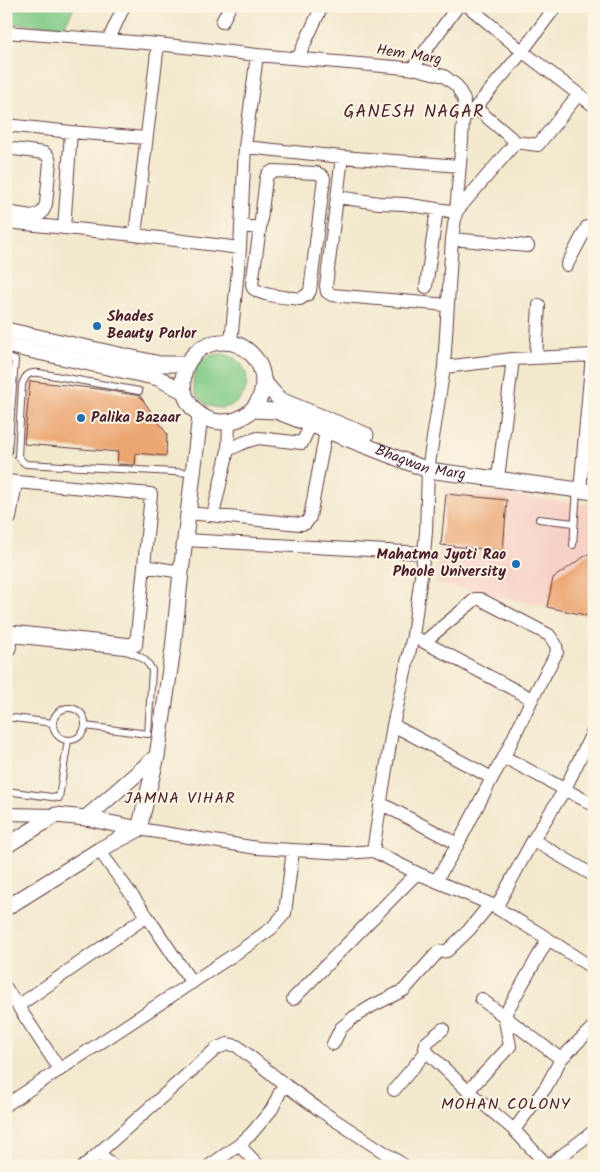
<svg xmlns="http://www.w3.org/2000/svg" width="600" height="1172" font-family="Kalam,sans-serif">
<rect width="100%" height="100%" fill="#fcf5e5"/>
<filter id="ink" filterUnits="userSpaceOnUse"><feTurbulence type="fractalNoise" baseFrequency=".02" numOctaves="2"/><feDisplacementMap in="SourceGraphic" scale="10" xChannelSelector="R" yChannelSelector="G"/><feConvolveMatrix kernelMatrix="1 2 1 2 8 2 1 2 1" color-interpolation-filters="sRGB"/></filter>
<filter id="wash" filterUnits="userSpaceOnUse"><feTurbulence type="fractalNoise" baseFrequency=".0096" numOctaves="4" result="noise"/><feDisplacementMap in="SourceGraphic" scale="20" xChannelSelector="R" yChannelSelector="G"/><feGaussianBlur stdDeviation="1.12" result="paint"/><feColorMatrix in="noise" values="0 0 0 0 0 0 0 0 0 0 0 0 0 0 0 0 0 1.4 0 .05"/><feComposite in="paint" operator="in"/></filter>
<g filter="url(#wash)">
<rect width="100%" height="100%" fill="#f2e9ce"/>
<path fill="#f7d1c6" d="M445,485L510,495L594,505V617L436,583L441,545Z"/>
<path fill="#82cb88" stroke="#66755a" d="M6,6H75L64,27L6,23Z
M193 381a27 27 0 1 1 54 0a27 27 0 1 1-54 0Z"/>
<g id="blocks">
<path fill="#eba672" d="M30,381L99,389L140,396L167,434L166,456L136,453L135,465L117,464L118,452L24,444Z
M446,494L507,500L503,551L441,545Z
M594,550V617L547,607L553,578Z"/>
</g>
</g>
<g filter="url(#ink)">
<use href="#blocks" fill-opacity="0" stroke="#633d43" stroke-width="1"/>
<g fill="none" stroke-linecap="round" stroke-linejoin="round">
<g stroke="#633d43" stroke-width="8">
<path id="service" d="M6,357L15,360L8,453L6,457
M139,391L39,373C29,372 25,375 22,385L18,456L23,462L26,464L193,473
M539,519L574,523
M573,545L577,490
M11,639L125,651C137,654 146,658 152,670L148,734L85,726
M6,656C14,652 15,644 9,637
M53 724a16 16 0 1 1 32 0a16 16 0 1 1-32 0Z
M6,717L53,723
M6,791L59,798L68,740"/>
</g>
<g stroke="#633d43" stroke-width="14">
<path id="minor" d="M468,6L522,51L594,106
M222,22L230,6
M6,32L158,44L257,55L417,69L444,76L457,86L464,100L462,140L456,212L452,239L444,367L428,470L426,532L424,553L413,636L393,725L373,851L346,853L257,848L139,829
M108,41L124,6
M158,44L135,235L240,248
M298,58L322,6
M412,69L458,6
M470,114L518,57L556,6
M6,125L71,132L146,138
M516,142L538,145L578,95
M245,147L342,157L460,166
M6,148L44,153L48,156L50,162L46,204L44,209L41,214L31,216L6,212
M342,157L326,286L327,292L332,295L448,305
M337,197L379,203L404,204L456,212L516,142L476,108
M6,222L135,235
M241,226L260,228L266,178L268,174L273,171L317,173L321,175L324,178L310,291L308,294L300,299C287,297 263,297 253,288L252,284L260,228
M64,228L71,132
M452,239L528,246
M567,265L587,227
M426,287L437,209
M231,342L240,248L245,147L257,55
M536,357L539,305
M444,367L513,359L594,355
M228,450L245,442L258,438L302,443L311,424
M499,470L513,359
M6,481L151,494L144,566L181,572
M580,491L592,355
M188,513L300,524L306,523L310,517L326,431
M213,515L228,450L229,423
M10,518L16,482
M185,540L424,553
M6,631L136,645L144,566
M413,636L424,642L532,699L557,652L556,645L549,635L480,599H475L471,603L424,642
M393,725L492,778L504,757L532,699
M504,757L594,805
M380,803L458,844
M6,814L56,815
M533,840L591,874
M99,850L147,916L192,983
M373,851L417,873L490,904L542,935L594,969
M436,881L458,844L492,778
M496,908L533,840L565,789L594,729
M6,988L60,1070
M293,999L417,873
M481,999L561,1059
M18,1006L147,916
M443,1029L426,1043L425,1048L429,1054L468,1091L514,1130L548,1166
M333,1044L341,1028L354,1017L372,1006L404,990L438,952L447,951L469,930L490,904
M394,1090L427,1051
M468,1091L510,1046L504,1016L548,939
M6,1105L244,948L272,928L285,913L293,850
M514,1130L546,1087L561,1059L594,1026
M239,1145L259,1166
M99,1153L113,1166
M84,1166L217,1048L228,1044L237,1046L284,1084
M209,1166L239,1145L251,1134L272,1109L284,1084L321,1111L405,1166
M548,1166L594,1131"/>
</g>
<g stroke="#633d43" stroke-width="17">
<g id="tertiary">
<path d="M6,330L160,364H186"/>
<circle cx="223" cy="382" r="40"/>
<path d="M6,345L158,378L183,391"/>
<path d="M263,381L280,400L366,435"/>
<path id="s1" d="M252,410L276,411L428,470L594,492"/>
<path d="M86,818L157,756"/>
<path d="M6,846L56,815L86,818L139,829"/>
<path d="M6,908L99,850L139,829L157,756L173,649L181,572L200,416"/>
</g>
</g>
<use href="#service" stroke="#fff" stroke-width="6"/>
<use href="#minor" stroke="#fff" stroke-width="12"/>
<use href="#tertiary" stroke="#fff" stroke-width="15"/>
</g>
</g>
<g fill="#1f6fb2" stroke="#fcf5e5" stroke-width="2">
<circle cx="97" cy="326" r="5"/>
<circle cx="81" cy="418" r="5"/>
<circle cx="516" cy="564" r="5"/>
</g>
<g text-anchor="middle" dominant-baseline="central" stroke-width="4" stroke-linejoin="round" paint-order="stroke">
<g font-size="15" fill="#4a1f2b" stroke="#fcf5e5">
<text transform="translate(409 55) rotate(9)">Hem Marg</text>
<text stroke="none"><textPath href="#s1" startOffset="178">Bhagwan Marg</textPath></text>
</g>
<g font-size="15" font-weight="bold" fill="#4a1f2b" stroke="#fcf5e5" text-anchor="start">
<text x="107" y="317">Shades<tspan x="107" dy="17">Beauty Parlor</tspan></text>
<text x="91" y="418">Palika Bazaar</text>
<text x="506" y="555" text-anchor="end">Mahatma Jyoti Rao<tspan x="506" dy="17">Phoole University</tspan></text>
</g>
<g font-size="16" letter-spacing="1" fill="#4a1f2b" stroke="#fcf5e5">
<text x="180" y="798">JAMNA VIHAR</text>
<text x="506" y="1104">MOHAN COLONY</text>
</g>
<g font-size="18" letter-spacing="1" fill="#4a1f2b" stroke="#fcf5e5">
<text x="414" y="112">GANESH NAGAR</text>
</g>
</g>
<rect width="600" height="1172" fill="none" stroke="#fcf5e5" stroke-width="25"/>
</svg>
